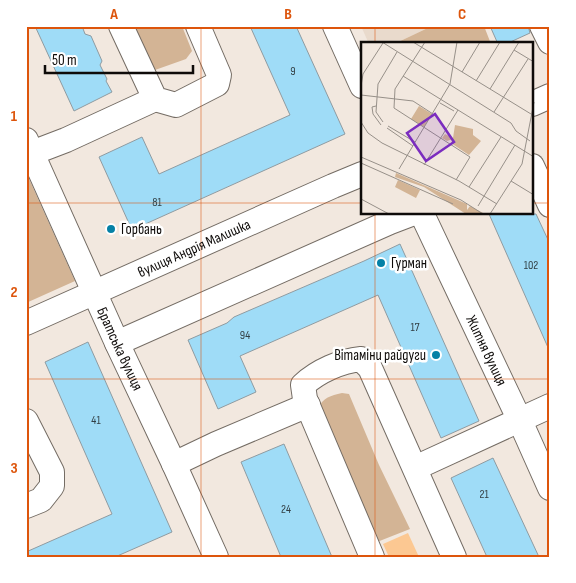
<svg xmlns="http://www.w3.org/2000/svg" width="576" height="583" font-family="'Sofia Sans Condensed',sans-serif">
<rect width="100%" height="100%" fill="#f2e8df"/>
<path fill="#e9dacc" d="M361,26H432L394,44H369Z"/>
<path fill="#d3b495" d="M131,26H182L192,51L186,59L155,70L152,68Z
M432,26H484L491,44H394Z
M26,172L75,281L26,303Z
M342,393L349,394L379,465L410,529L377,542L318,408C324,397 330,396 342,393Z"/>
<path fill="#fcc892" d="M408,533L419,557H389L383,544Z"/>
<path fill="#9fdcf7" stroke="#8f9ba1" d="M35,26H82L85,34L91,36L102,61L100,65L107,79L106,81L112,92L74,111Z
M250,26H296L345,134L132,230L99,157L142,137L159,174L290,115Z
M490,26H528L530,33L506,44H498Z
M489,214H536L550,244V352Z
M400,244L479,421L441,438L378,295L240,356L256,392L218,409L188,340L227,323L234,317L364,261Z
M88,342L172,532L115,557H26V552L112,514L45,362Z
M284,444L332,557H281L241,462Z
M493,458L539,557H487L451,478Z"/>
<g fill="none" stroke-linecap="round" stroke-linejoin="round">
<g stroke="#746c64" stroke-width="26">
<g id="minor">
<path d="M121,26L155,99L176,105L217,84L219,75L198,26"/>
<path d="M335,26L362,86"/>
<path d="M542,26L550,42"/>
<path d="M532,104L550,96"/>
<path id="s1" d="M26,140L117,343L174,464L216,557"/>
<path d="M32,153L66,140L155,99"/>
<path d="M532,166L550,205"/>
<path id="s2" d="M422,214L521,423L550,488"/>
<path id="s3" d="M26,323L333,186L362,174"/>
<path d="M117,343L390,222L411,214"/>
<path d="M26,421L52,472V486L41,500L26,506"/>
<path d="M174,464L216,444L308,405"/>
<path d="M415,468L550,406"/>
<path d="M372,557L305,399L303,385C318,371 341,361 361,359L370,368L454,557"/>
</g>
</g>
<use href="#minor" stroke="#fff" stroke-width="24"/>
</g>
<path fill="none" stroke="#dd550c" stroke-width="1" stroke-opacity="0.55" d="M201,26V557M375,26V44M26,203H362M532,203H550M375,214V557M26,379H550"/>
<g fill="#0581a6" stroke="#fff" stroke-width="2">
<circle cx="111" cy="229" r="5"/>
<circle cx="381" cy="263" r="5"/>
<circle cx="436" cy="355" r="5"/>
</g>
<g text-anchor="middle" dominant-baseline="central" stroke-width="5" stroke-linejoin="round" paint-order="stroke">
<g font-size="12" fill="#323f44">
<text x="293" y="71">9</text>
<text x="157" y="202">81</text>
<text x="531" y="265">102</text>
<text x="415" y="327">17</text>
<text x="245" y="335">94</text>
<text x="96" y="420">41</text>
<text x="484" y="494">21</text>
<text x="286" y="509">24</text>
</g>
<g font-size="15" fill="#0e0b09" stroke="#fff" text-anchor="start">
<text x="121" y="229">Горбань</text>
<text x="391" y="263">Гурман</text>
<text x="426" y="355" text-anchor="end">Вітаміни райдуги</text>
</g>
<g font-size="15" fill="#0e0b09" stroke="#fff">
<text stroke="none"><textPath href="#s3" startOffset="184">вулиця Андрія Малишка</textPath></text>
<text stroke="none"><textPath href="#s1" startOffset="229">Братська вулиця</textPath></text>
<text stroke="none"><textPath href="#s2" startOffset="151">Житня вулиця</textPath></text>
</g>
</g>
<g transform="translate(361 42)">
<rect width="172" height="172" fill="#f2e8df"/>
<path d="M58,64L71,72L63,85L50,77ZM94,83L112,87V93L120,99L108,113L90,101L92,97L86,99L81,96L84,92L92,96ZM35,131L106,162V168L109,164L124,172H105L63,145L34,135ZM37,138L59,148L55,156L34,145Z" fill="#d3b495"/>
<path fill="none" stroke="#979089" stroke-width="1" d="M21,0L150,81L155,89L169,99M52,0L170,72M64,0L34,47L33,66L109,115L95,138M153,8L173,20M101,30L119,0M42,34L173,115M115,39L139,0M0,44L2,32L22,1M129,47L158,0M0,53L52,59L72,72M79,61L93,69M15,64L11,65L12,72L20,83M133,70L167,17M0,80L7,91L21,101L98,139L136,162M22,80L15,70L17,42L36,10M27,84L54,100M26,86L52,104M0,115L100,158L122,172M0,121L92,162M63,123L97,68M38,127L89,42L96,0M150,139L173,153M108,145L140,95M0,157L28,172M117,164L154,103M129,172L161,122L173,60"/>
<path fill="#7b2cbf" fill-opacity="0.15" stroke="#7b2cbf" stroke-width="2.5" d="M74,72L93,100L65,119L46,91Z"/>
<rect width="172" height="172" fill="none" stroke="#0e0b09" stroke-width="2.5"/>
</g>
<rect width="576" height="583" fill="none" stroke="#ffffff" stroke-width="55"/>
<path d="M45 65v8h148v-8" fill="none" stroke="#0e0b09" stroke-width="2.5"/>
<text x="52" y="65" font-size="15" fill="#0e0b09" stroke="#ffffff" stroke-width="4" paint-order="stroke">50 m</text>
<rect x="28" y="28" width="520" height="528" fill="none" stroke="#dd550c" stroke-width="2"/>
<g font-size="16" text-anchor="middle" font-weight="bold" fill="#dd550c">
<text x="114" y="19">A</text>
<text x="288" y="19">B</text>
<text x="462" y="19">C</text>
<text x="14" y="121">1</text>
<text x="14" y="297">2</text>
<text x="14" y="473">3</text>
</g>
</svg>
